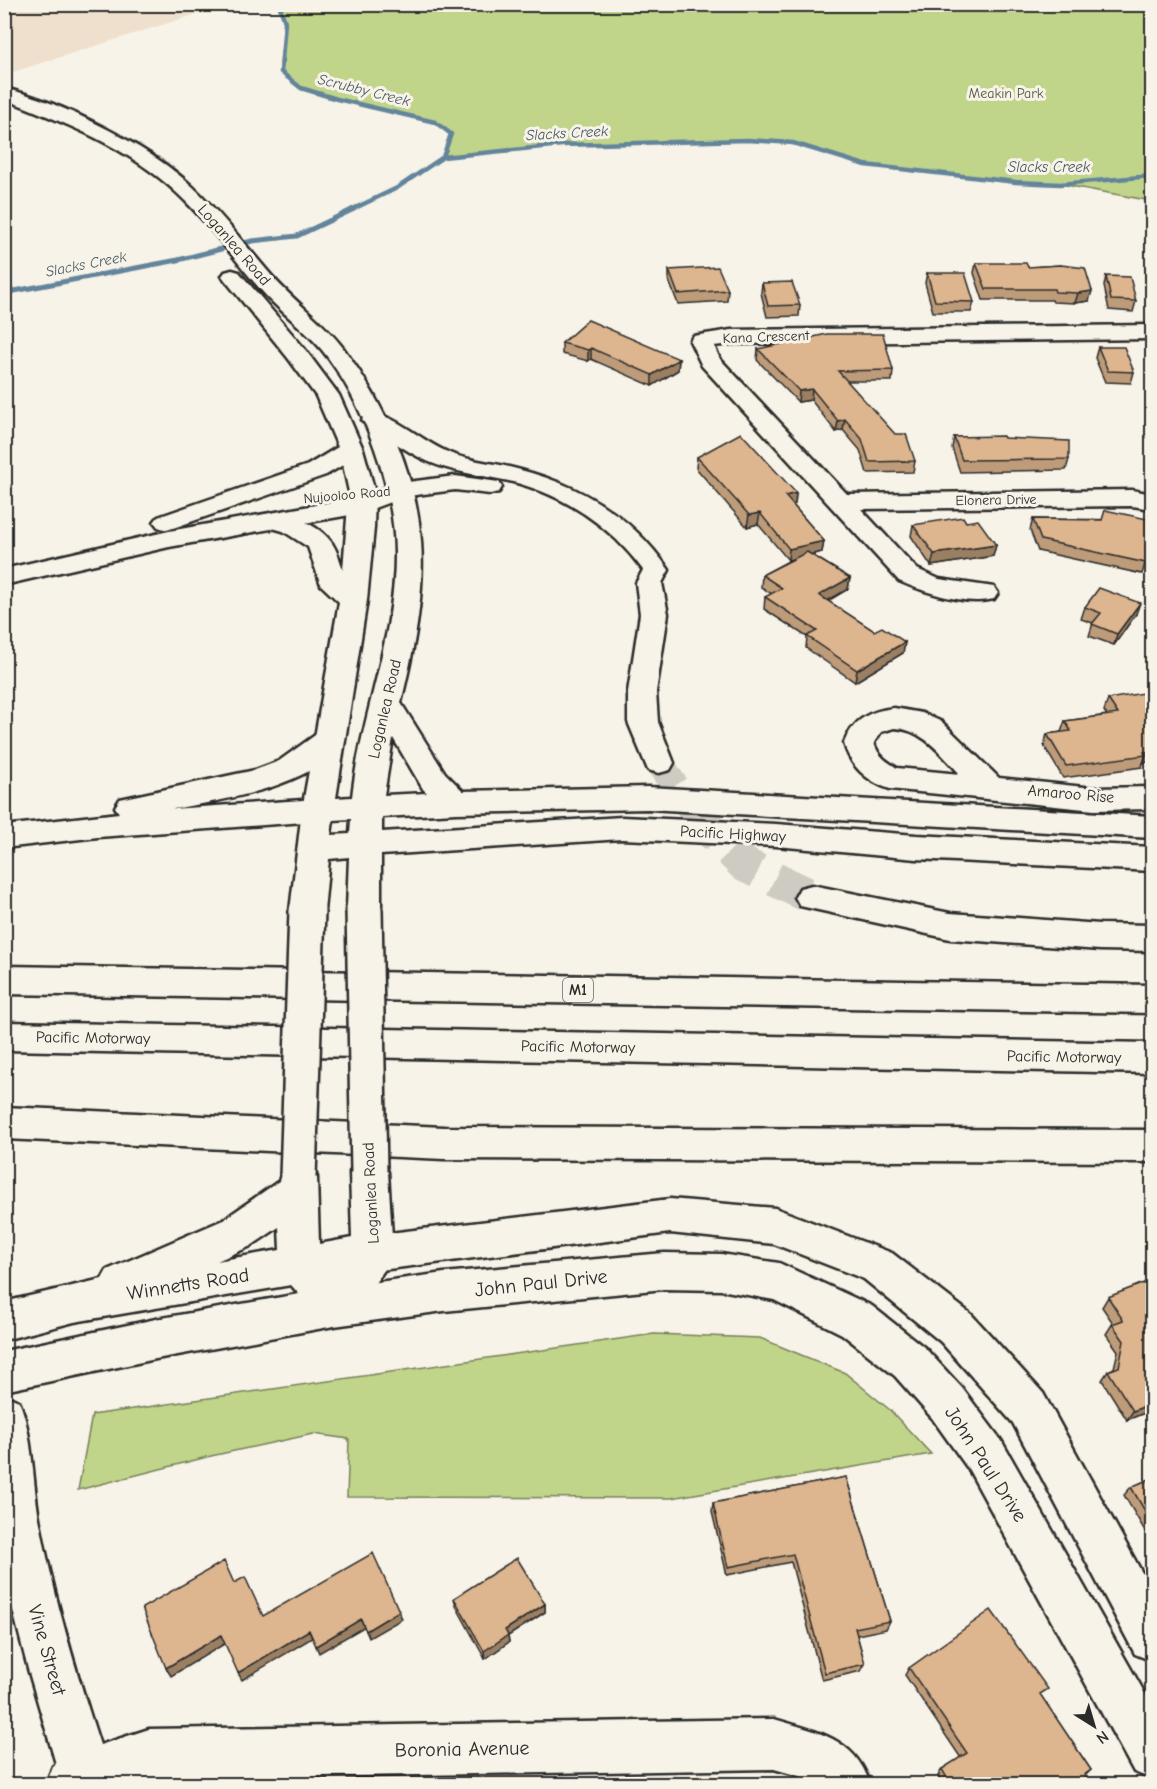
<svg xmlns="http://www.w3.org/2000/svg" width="1157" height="1789" font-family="'Comic Neue',sans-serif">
<rect width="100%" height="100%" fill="#f7f3e8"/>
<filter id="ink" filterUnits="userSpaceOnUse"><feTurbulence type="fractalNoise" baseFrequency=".0167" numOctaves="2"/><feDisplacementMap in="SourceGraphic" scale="12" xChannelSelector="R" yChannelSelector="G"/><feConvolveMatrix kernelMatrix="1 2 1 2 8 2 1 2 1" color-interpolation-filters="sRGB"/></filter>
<g filter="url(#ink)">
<path fill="#efe0cd" d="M197,4L203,12L13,72L5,68V5Z"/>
<path fill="#c0d58a" stroke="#76805a" stroke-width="1.5" d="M279,5H1152V201L1060,184L1016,182L865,165L793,143L748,140L562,145L443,157L451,134L435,122L337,99L301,88L281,72C276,46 294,31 279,5Z
M654,1334L760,1338L845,1373L890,1410L931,1454L671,1498L347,1497L349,1439L313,1434L211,1456L78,1490L92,1415Z"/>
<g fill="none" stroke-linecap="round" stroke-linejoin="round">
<path stroke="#63849b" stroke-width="4.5" d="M279,4L285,22L281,72L301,88L337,99L435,122L451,134L443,157
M351,210L397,188L443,157L562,145L747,140L793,143L865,165L1016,182L1060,184L1152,176"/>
<path stroke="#63849b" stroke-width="5" d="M4,293L178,260L252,241L297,236L354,209"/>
<path stroke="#cecbc2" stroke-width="28" stroke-dasharray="28 14" stroke-linecap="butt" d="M659,763L694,814"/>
<path stroke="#cecbc2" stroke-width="35" stroke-dasharray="35 18" stroke-linecap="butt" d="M693,813L745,865L812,897"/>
<g stroke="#2b2b2b" stroke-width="5">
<path id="minor" d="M1152,325V339L731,344L714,346L720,359L847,494L1132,490L1152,494V509L1132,506L861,509L917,569L939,579L994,587L998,593L994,599C966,606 924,592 899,581L702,366L690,341L693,336L731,330Z
M894,708L922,713L942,722L999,778L1094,788L1152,787V809L1094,810L890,789C867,782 850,766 844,743C854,719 869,711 894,708ZM894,728C923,729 941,754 960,774L897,768C886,761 878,756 874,743L881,732Z
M4,1395L19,1401C34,1437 32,1484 40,1523C54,1598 76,1672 100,1745L149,1729L774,1719C816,1732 855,1737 870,1784H811L806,1778L774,1769L304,1777L305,1784H255L253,1777L149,1779L132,1784H46L53,1766L56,1764L28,1669L4,1575Z"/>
</g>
<g stroke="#2b2b2b" stroke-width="5">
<path id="tertiary" d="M400,483L409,485L412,490L409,495L361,513L169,547L4,585V569L169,531L355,498Z
M670,1199L775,1208L892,1253L971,1314L1043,1393L1152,1591V1661L1135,1654L1013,1423L941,1342L864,1279L774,1244L670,1233L373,1271L359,1266L353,1253L359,1240L373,1235Z
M664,1253L721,1254L779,1263L872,1306L925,1348L962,1388L1001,1440L1152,1706V1779L1134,1772L969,1470L932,1418L895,1376L842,1334L774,1300L721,1290L664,1289L444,1311L334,1326L319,1320L313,1307L319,1294L334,1288L444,1273Z"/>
</g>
<g stroke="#2b2b2b" stroke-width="5">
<path id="secondary" d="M4,88C62,102 149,146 192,186C221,213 245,245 271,275C293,301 323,321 344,349C384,403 416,473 421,541C425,594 414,650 401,703L445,773L463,791L648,787L1152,816V838L648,809L456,813L382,817V832L622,817L776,824L916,835L1152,847V871L916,859L776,846L622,839L381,855V909L376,918L364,921L352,918L347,909L349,857L329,859L324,911L319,920L307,924L295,920L290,911L302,810L339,602L321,585L308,547L283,531L262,525L258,520L262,515C281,510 313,522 327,537C336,546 339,558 343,570L349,492L343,465L326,475L176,527L167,530L158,527L154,522L158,517L308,465L338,447L316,396L288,358L225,280L222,276L225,272L232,270L239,272L304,348L339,395L363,449L375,492L374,528L367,600L336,798L352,797C361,714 396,636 395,552C394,486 364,402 322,350C304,328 280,312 261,290C233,258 209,223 178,194C130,148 66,123 4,99ZM393,738L423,789L427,793L384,795ZM351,819L350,834L331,835L333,820Z
M369,1155L383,1160L388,1172L393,1253L387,1266L349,1320L334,1326L156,1359L4,1391V1351L156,1319L299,1294L291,1285L74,1322L4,1340V1302L102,1279L107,1270L223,1220L279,1181L284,1165L298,1160L312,1165L317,1177L319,1244L352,1238L350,1172L355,1160ZM279,1227L280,1250L217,1261L251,1246Z"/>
</g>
<g stroke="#2b2b2b" stroke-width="5">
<path id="motorway" d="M374,413C403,420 426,445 455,455C475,462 497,463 517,469C581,485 632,516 669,570L662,583L668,614L656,692L658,722L674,763L670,770L659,773L648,770L628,722V692L640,614L636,583L643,570C610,525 563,494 509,481C485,476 460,473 437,465C411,456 390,438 366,425L362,420L366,415Z
M455,476L499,482L502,487L499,492L490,494L455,490L400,497L391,495L388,490L391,485L400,483Z
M329,730L340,733L344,740C315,787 222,800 172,809L318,799L329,802L334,810L329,818L318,821L98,837L4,848V826L119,813L115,807L120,799L255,770L279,761L318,733Z
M812,885L950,913L1100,924L1152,925V951L1100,950L950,939L800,906L795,897L800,888Z
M4,966L1152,985V1013L4,994Z
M4,1022L1152,1043V1073L4,1050Z
M4,1107L444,1127L1152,1130V1162L444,1159L4,1139Z"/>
</g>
<use href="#minor" fill="#f7f3e8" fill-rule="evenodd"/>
<use href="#tertiary" fill="#f7f3e8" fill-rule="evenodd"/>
<use href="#secondary" fill="#f7f3e8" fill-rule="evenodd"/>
<use href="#motorway" fill="#f7f3e8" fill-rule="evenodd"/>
<g stroke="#2b2b2b" stroke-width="40" stroke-linecap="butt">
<path id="secondary-bridge" d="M364,909L369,1172
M298,1177L307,911"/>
</g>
<use href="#secondary-bridge" stroke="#f7f3e8" stroke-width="35"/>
</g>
<path fill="#be9c7a" stroke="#2b2b2b" stroke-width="1.5" d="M976,263L1028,267L1061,265L1089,301L1075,303L1053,302L1052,300H983L974,273Z
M669,270L728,290L727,301L678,304L669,281Z
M927,273L974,302L971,312H933L925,283Z
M1106,276L1136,301L1133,312L1109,310L1104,286Z
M762,283L800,305L799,316L767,317L761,293Z
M562,343L679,359L678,370L652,386L591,359L588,361L562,354Z
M1098,347L1134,372L1131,383L1105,382L1095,358Z
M758,349L893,370L892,381H847L915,461L913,472L867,473L860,450L843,430L836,432L811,400L798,402L757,360Z
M954,437L1004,438L1069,459L1066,470L960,472L952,448Z
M697,457L796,493L795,504L793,505L824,541L822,552L812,555L850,578L848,589L828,601L874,631L905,642L903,653L855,682L806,648L807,637L764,609L765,597L772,594L761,587L762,575L792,559L788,560L758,524L747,527L696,468Z
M1033,519L1152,520V556L1148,555L1142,574L1038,551L1030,530Z
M966,522L996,545L993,556L931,566L911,536L913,525Z
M1085,607L1136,614L1114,645L1089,636L1093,623L1081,619Z
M1108,699L1152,761L1143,763L1142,767L1063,778L1044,746L1047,734L1061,732L1065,721L1107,715L1104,711Z
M1144,1283L1152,1410L1127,1420L1102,1380L1108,1371L1114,1368L1118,1351L1106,1334L1113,1323L1102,1307L1108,1297Z
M846,1477L890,1621L886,1629L857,1635L865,1664L861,1671L822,1680L791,1562L727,1575L712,1512L713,1503Z
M1152,1478V1543L1124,1495L1131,1487Z
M454,1598L545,1604V1612L508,1636L509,1642L485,1659L456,1606Z
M909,1668L1041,1696L1091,1770L1085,1776L1091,1785H943L938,1776L942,1769L961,1758L905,1675Z"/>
<path fill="#9b7f63" stroke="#2b2b2b" stroke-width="1.5" d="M1092,291L1089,301L1075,303L1078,293Z
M591,348V359L588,361V350Z
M679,359L678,370L652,386V375Z
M812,389L811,400L798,402L799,391Z
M845,419L843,430L836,432L838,421Z
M796,493L795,504L784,507L785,496Z
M760,513L758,524L747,527L749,515Z
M824,541L822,552L788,560L789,549Z
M996,545L993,556L931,566L934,554Z
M850,578L848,589L818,606L819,595Z
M1140,603L1136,614L1114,645L1117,634Z
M905,642L903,653L855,682L857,670Z
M1152,751V761L1143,763L1146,755L1144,752Z
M1152,1403V1410L1127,1420L1133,1411Z
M545,1604V1612L508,1636L509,1642L485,1659L484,1651L505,1630Z
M399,1611L402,1619L369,1638L366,1631Z
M361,1619L364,1627L319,1653L316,1646Z
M309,1630L312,1638L242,1680L238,1673Z
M221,1635L226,1643L171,1676L166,1668Z"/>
<path fill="#ddb58e" stroke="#2b2b2b" stroke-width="1.5" d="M976,263H1026L1028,267L1061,265L1085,268L1092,291L1078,293L1055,292L1054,289H986Z
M718,267L728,290L678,294L669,270Z
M927,273H965L974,302L935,301Z
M1106,276L1130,277L1136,301L1111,300Z
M792,282L800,305L768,306L762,283Z
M588,320L679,359L652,375L591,348L588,350L562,343Z
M827,334H883L893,370L838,371L895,434H906L915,461L869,462L862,439L845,419L838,421L812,389L799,391L758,349Z
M1098,347H1124L1134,372L1108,371Z
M741,433L796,493L785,496L824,541L789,549L760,513L749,515L697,457Z
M1003,436L1004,438L1069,441V459L962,460L954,437Z
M1105,510L1152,520V544L1151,543L1146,563L1041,540L1033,519L1102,520Z
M963,517L966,522L978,520L996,545L934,554L913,525Z
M807,552L850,578L819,595L874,631L882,627L905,642L857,670L807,636L817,631L765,597L782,588L762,575Z
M1099,588L1140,603L1117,634L1092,624L1101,613L1085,607Z
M1149,692L1152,696V751L1144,752L1146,755L1066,766L1047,734L1071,731L1065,721L1118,714L1108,699Z
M1144,1283L1152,1296V1403L1133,1411L1108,1371L1119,1367L1124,1341L1112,1324L1123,1320L1108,1297Z
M846,1477L890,1621L855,1628L865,1664L825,1673L793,1554L728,1567L713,1503Z
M1152,1478V1523L1131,1487Z
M373,1553L399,1611L366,1631L361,1619L316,1646L309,1630L238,1673L221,1635L166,1668L142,1608L224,1561L234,1583L245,1577L263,1616Z
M517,1558L545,1604L505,1630L508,1635L484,1651L454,1598Z
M991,1610L1048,1689L1040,1694L1091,1770L1084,1775L1090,1785H951L942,1769L967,1753L909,1668Z"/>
</g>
<g text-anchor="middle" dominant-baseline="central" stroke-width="6" stroke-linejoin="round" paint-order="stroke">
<g font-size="14" fill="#505643" stroke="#f7f3e8">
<text x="1006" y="93">Meakin Park</text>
</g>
<g font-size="14" fill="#2b2b2b" stroke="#f7f3e8">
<text transform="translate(766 337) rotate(-2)">Kana Crescent</text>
<text transform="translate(347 495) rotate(-5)">Nujooloo Road</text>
<text transform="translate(996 500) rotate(-1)">Elonera Drive</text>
</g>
<g font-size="15" font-style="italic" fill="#475863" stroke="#f7f3e8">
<text transform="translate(364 90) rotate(14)">Scrubby Creek</text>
<text transform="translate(567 133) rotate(-3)">Slacks Creek</text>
<text x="1049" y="167">Slacks Creek</text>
<text transform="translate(86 264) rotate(-11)">Slacks Creek</text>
</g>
<rect fill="#f7f3e8" stroke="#686764" stroke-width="1.5" x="563" y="978" width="30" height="24" rx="4.5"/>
<g font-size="15" font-weight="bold" fill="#2b2b2b">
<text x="578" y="990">M1</text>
</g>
<g font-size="16" fill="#2b2b2b" stroke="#f7f3e8">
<text transform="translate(234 245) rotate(49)">Loganlea Road</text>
<text transform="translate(385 709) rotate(-77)">Loganlea Road</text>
<text transform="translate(1071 794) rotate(5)">Amaroo Rise</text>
<text transform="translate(733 834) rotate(3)">Pacific Highway</text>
<text transform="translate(93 1038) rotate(1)">Pacific Motorway</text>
<text transform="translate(578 1047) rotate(1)">Pacific Motorway</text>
<text transform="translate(1064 1057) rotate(1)">Pacific Motorway</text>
<text transform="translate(371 1193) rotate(-93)">Loganlea Road</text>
</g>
<g font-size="20" fill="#2b2b2b" stroke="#f7f3e8">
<text transform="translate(541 1283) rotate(-6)">John Paul Drive</text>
<text transform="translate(188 1284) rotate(-9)">Winnetts Road</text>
<text transform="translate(986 1464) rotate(57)">John Paul Drive</text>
<text transform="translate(47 1650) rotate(74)">Vine Street</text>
<text transform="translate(462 1749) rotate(-1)">Boronia Avenue</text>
</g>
</g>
<rect width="1157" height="1789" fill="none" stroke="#f7f3e8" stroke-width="24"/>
<rect x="12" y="12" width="1133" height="1765" fill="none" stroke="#2b2b2b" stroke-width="2" filter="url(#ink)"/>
<g transform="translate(1094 1726) rotate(143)" stroke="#f7f3e8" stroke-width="4.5" paint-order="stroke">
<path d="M0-4.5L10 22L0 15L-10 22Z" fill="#2b2b2b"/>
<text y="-9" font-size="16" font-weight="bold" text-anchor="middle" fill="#2b2b2b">N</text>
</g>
</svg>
